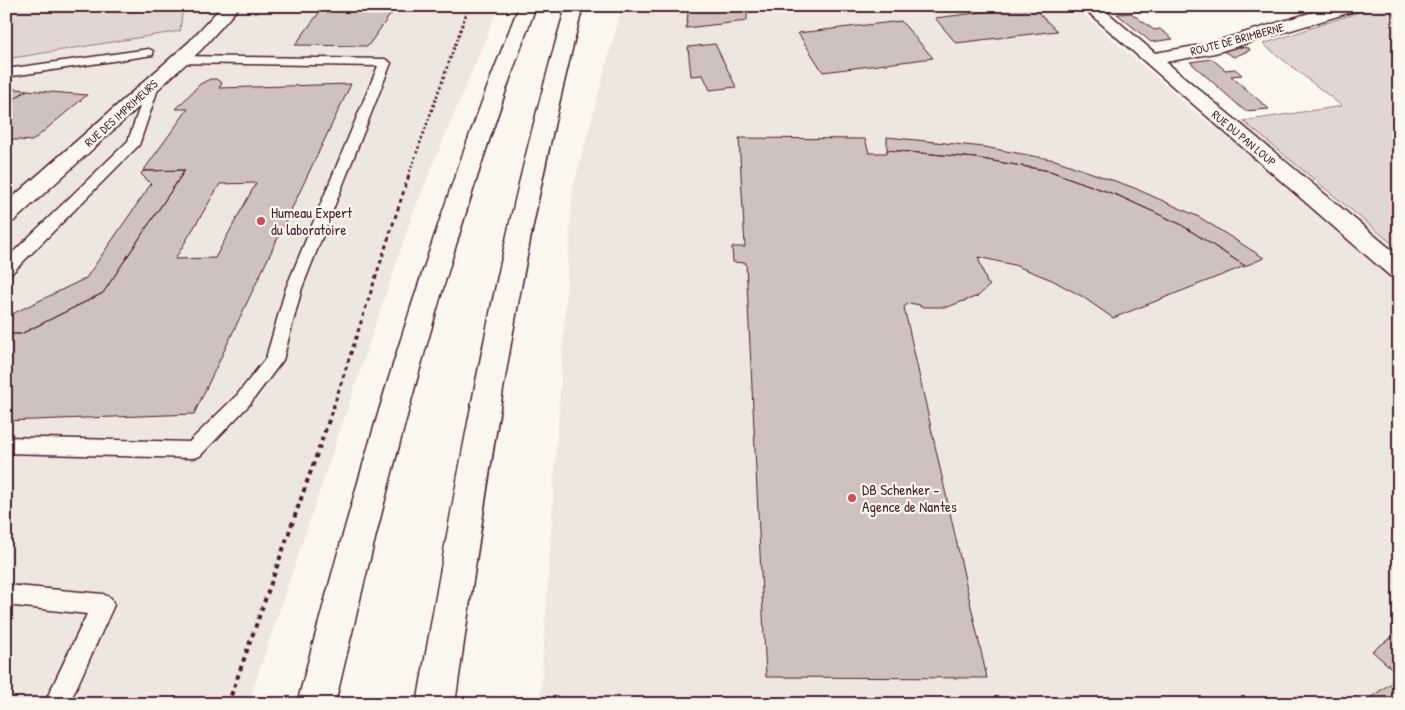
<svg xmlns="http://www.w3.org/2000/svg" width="1405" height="710" font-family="'Patrick Hand',sans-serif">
<rect width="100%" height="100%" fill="#fbf7ec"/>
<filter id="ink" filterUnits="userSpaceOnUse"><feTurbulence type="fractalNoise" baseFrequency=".02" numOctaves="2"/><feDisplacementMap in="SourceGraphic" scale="10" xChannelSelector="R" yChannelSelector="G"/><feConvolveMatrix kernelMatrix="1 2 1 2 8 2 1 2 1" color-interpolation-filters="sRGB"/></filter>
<g filter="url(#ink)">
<path fill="#eee7de" d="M6,6H499L413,213L248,704H6Z
M622,6H1074L1212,126L1243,121L1399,249V704H540L573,188Z"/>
<path fill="#e2d7d0" stroke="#967b7e" d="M6,6H183L180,31L6,59Z
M1378,6H1399V249L1243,121L1342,106L1263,44Z"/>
<path fill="#cfc2bc" stroke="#4a1f2b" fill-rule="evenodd" d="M324,6H403L390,15L368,46L295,45Z
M689,6H747V21L686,28Z
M988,6H1031L1057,31L956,43L935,18L992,11Z
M1131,13L1154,30L1160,29L1173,39L1151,42L1117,14Z
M901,21L933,58L823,72L798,33Z
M715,44L736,87L710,90L703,75L691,76L688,47Z
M1237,47L1249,48L1250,50L1234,57L1223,51Z
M1212,59L1225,70L1235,69L1242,75L1231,76L1269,109L1245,111L1190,62Z
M210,79H216L222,83L219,88L351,84L194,414L6,421V334H21L103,293L185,170L143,171L188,109H176L200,84ZM256,183L215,258L175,259L220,184Z
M6,88L27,90L6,105Z
M27,90L87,95L32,141L6,139V105Z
M887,137L984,147L1055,160L1132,187L1199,217L1264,258L1245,266L1180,224L1119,196L1050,171L976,158L887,150Z
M739,138L865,139L869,153H887V150L976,158L1050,171L1119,196L1180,224L1245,266L1113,318L1083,297L1052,280L1014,265L978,257L987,283L990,285L978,296L947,307H920V305L909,303L904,307L987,678L766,677L746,263L733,262L732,247H745Z
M185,170L103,293L21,334H6V320L10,315L86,278L151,184L141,174L143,171Z
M1399,632V675L1372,651Z
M1399,677V704H1362Z"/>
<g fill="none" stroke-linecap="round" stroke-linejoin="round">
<g stroke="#4a1f2b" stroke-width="3">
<path id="lane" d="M149,49L153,51V55L6,77V69Z
M180,56L385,59L391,63L302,288L283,360L249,405L200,456L193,458L6,453V437L189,442L237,395L266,358L286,288L378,66L176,63V57Z
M154,79L160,83L139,145L12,273L6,274V259L128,141L148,83Z
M6,585L103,594L111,598L114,605L69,704H44L87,614L6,605Z"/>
</g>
<g stroke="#4a1f2b" stroke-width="3">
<path id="street" d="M222,6H240L201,50L14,221L6,223V203L189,42Z"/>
</g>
<g stroke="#4a1f2b" stroke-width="3">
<path id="secondary" d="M1081,6H1100L1155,53L1207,44L1333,6H1360L1358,10L1215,53L1166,62L1399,256V278L1390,276Z"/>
</g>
<g stroke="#4a1f2b" stroke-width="3">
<path id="highway" d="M519,6H536C452,233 390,469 335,704H297C359,468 428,232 519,6Z
M566,6H583C523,236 489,469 455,704H417C458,469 499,235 566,6Z"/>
</g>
<path stroke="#4a1f2b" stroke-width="2.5" stroke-dasharray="2.5 2.5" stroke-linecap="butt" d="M408,177L469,6"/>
<path stroke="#4a1f2b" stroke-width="3" stroke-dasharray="4 4" stroke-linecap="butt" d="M333,408L409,175"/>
<path stroke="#4a1f2b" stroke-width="4" stroke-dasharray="4.5 4.5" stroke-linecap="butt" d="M228,704L334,406"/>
<use href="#lane" fill="#fbf7ec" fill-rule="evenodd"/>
<use href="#street" fill="#fbf7ec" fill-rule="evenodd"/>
<use href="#secondary" fill="#fbf7ec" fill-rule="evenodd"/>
<use href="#highway" fill="#fbf7ec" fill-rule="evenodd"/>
</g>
</g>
<g fill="#d1495b" stroke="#fbf7ec" stroke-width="2">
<circle cx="261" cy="221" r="5"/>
<circle cx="852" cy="498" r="5"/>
</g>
<g text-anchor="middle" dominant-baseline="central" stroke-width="4.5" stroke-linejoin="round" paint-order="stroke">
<g font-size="12" fill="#4a1f2b" stroke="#fbf7ec">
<text transform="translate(1237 39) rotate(-15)">ROUTE DE BRIMBERNE</text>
<text transform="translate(121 113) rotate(-42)">RUE DES IMPRIMEURS</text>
<text transform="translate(1244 138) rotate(40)">RUE DU PAN LOUP</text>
</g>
<g font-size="15" fill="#4a1f2b" stroke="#fbf7ec" text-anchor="start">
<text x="271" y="212">Humeau Expert<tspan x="271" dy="17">du laboratoire</tspan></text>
<text x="862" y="489">DB Schenker -<tspan x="862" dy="17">Agence de Nantes</tspan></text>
</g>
</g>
<rect width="1405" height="710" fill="none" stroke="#fbf7ec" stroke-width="25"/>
<rect x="12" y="12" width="1380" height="685" fill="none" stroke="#4a1f2b" stroke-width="2" filter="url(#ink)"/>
</svg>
